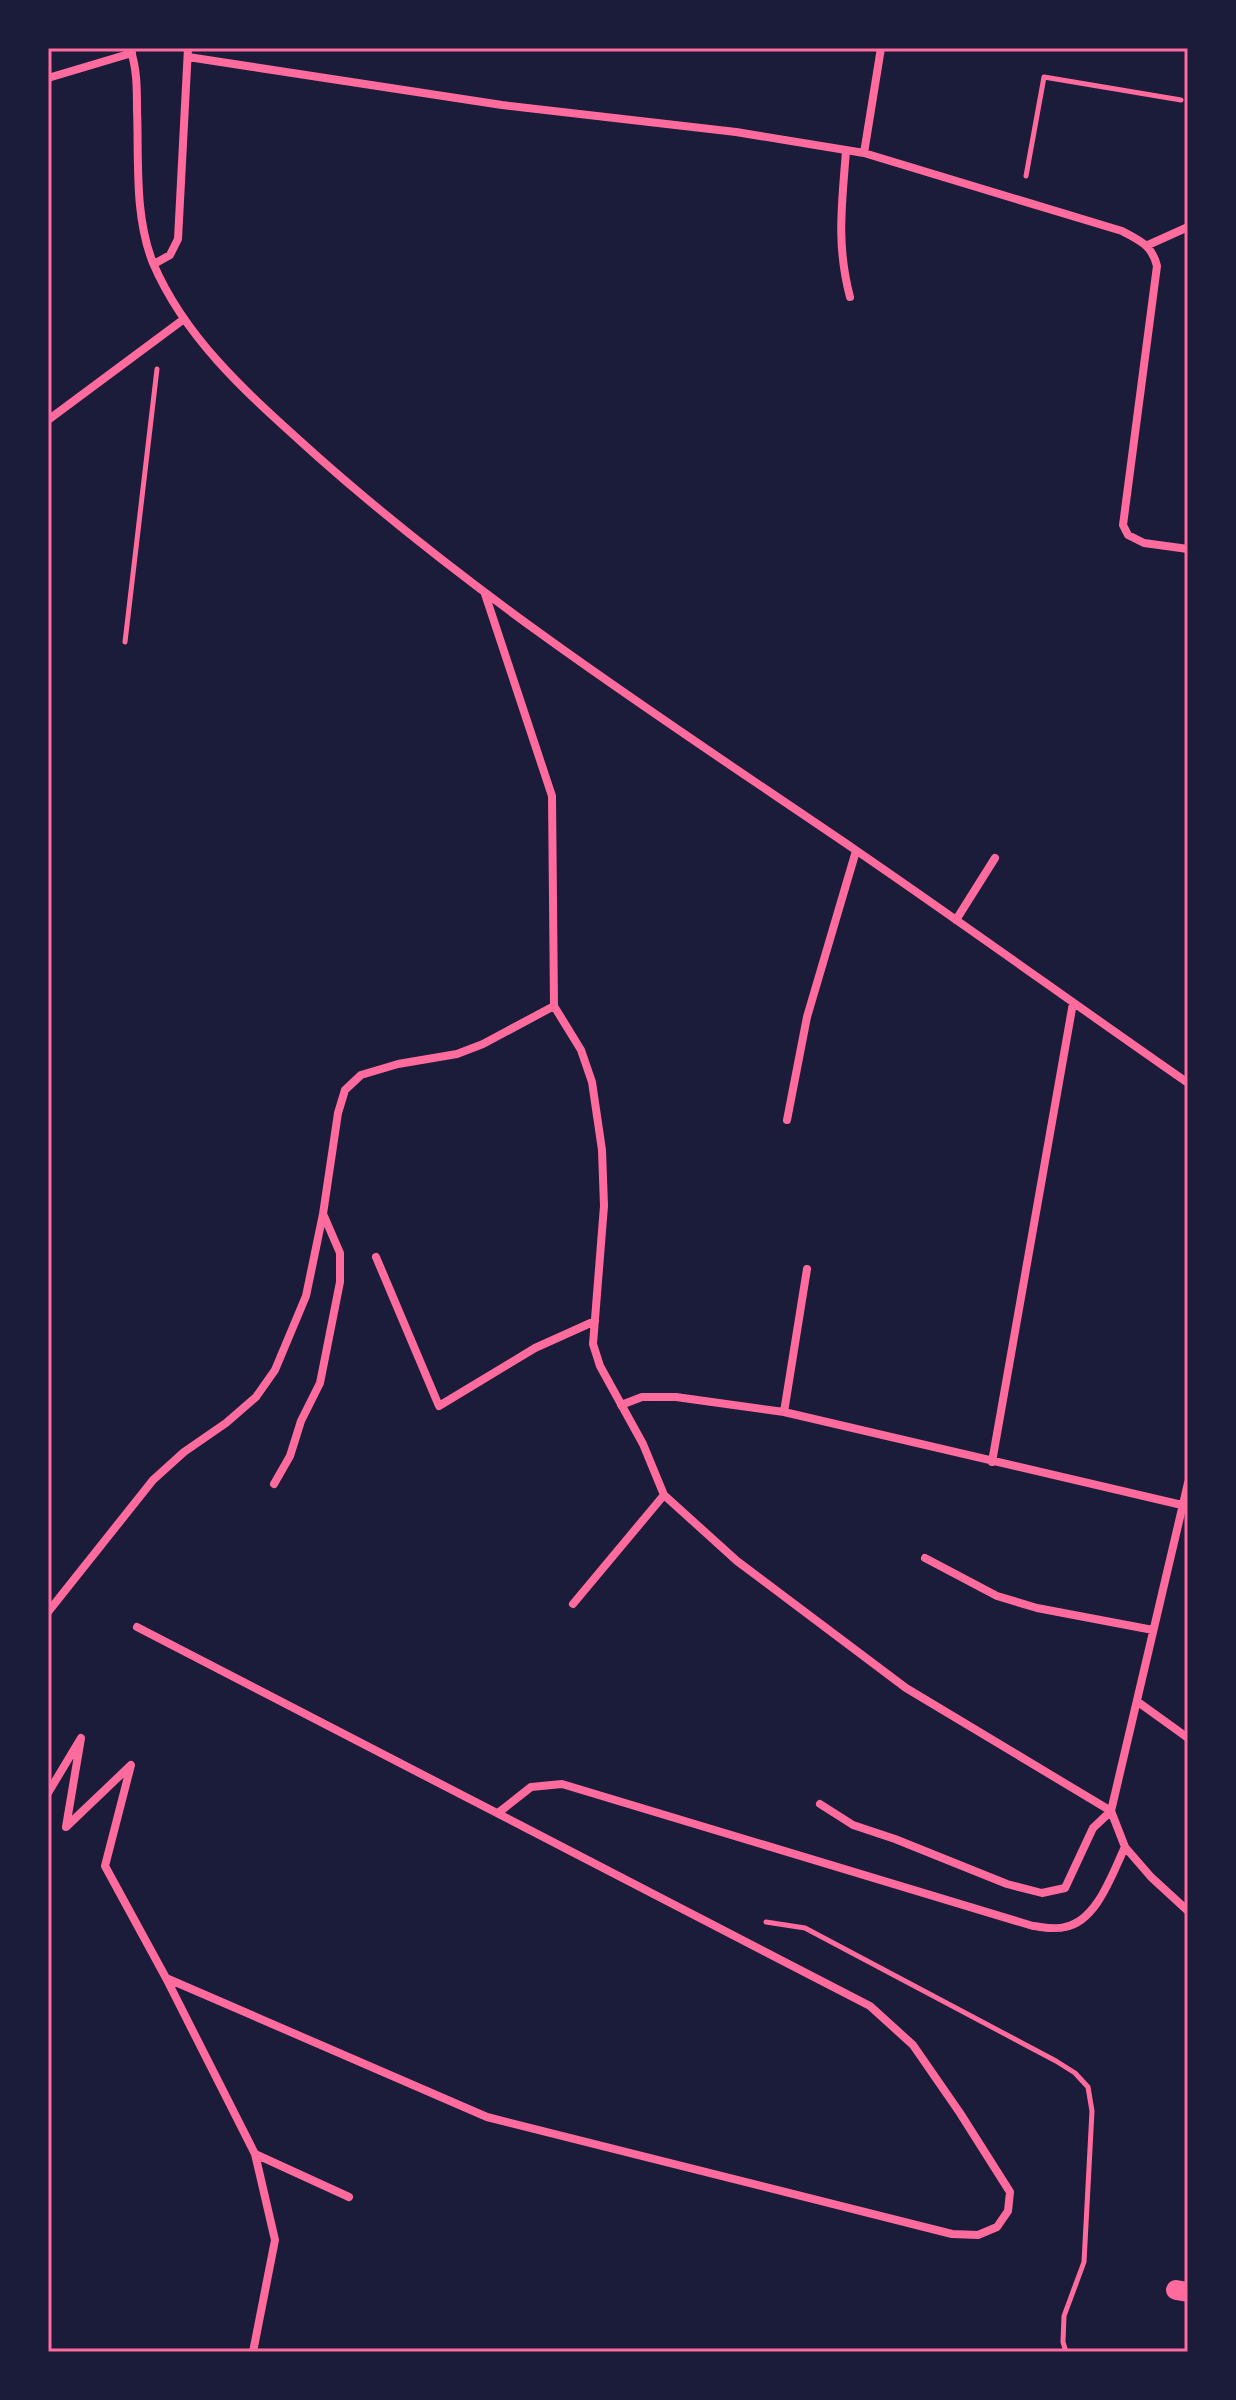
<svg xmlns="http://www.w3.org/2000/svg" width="1236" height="2400" font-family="'Noto Serif',serif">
<rect width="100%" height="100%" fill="#1b1b3a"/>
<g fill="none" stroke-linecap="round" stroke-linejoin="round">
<path stroke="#ff6b9d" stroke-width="5" d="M1026,176L1044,77L1181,100
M125,642L157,369
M766,1922L805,1928L1056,2061L1075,2073L1088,2087L1092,2111L1084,2262L1064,2316L1063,2342L1066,2352"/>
<path stroke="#ff6b9d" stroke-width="8" d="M130,48C137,68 137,89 137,109C139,160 134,215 153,263C187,343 255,400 318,457C485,605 672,725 857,851C968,927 1077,1006 1188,1083
M188,57L502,105L736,132L864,153L1122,231C1140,241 1152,245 1157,266L1123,525L1128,535L1144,543L1188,549
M48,78L132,53
M846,151C842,204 836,244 850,297
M864,153L881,48
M1148,245L1188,227
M154,264L170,255L178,239L188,48
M48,420L184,319
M485,594L552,796L554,1006L581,1050L592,1082L602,1150L604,1206L593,1344L600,1366L643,1444L664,1495L737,1561L906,1688L1111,1811L1125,1847L1151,1877L1188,1911
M956,920L995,858
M787,1120L807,1017L856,851
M376,1257L439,1406L535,1348L595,1321
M621,1405L642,1397H676L784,1412L1182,1505
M784,1412L807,1269
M992,1462L1073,1003
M274,1484L290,1456L301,1421L320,1383L340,1282V1253L324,1216
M925,1558L997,1596L1037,1608L1153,1630
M573,1604L664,1495
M48,1612L153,1480L184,1452L226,1423L256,1397L275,1370L306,1296L323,1214L338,1113L345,1090L361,1075L398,1064L457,1054L483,1044L554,1006
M137,1627L870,2006L913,2045L960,2113L1010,2192L1008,2211L997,2227L978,2235L952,2234L487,2117L166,1978
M1138,1702L1188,1738
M48,1793L81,1738L66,1827L131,1765L105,1866L166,1978L255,2154L275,2240L253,2352
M820,1804L853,1825L895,1839L1007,1884L1042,1893L1065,1888L1093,1828L1111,1811L1188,1483
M498,1813L531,1787L562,1784L1033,1926C1043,1927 1055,1930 1065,1927C1097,1921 1112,1874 1125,1847
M255,2154L349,2197"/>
<path stroke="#ff6b9d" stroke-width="20" d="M1176,2290L1188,2292"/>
</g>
<rect width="1236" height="2400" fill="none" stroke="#1b1b3a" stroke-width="100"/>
<rect x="50" y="50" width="1136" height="2300" fill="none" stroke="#ff6b9d" stroke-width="3"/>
</svg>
